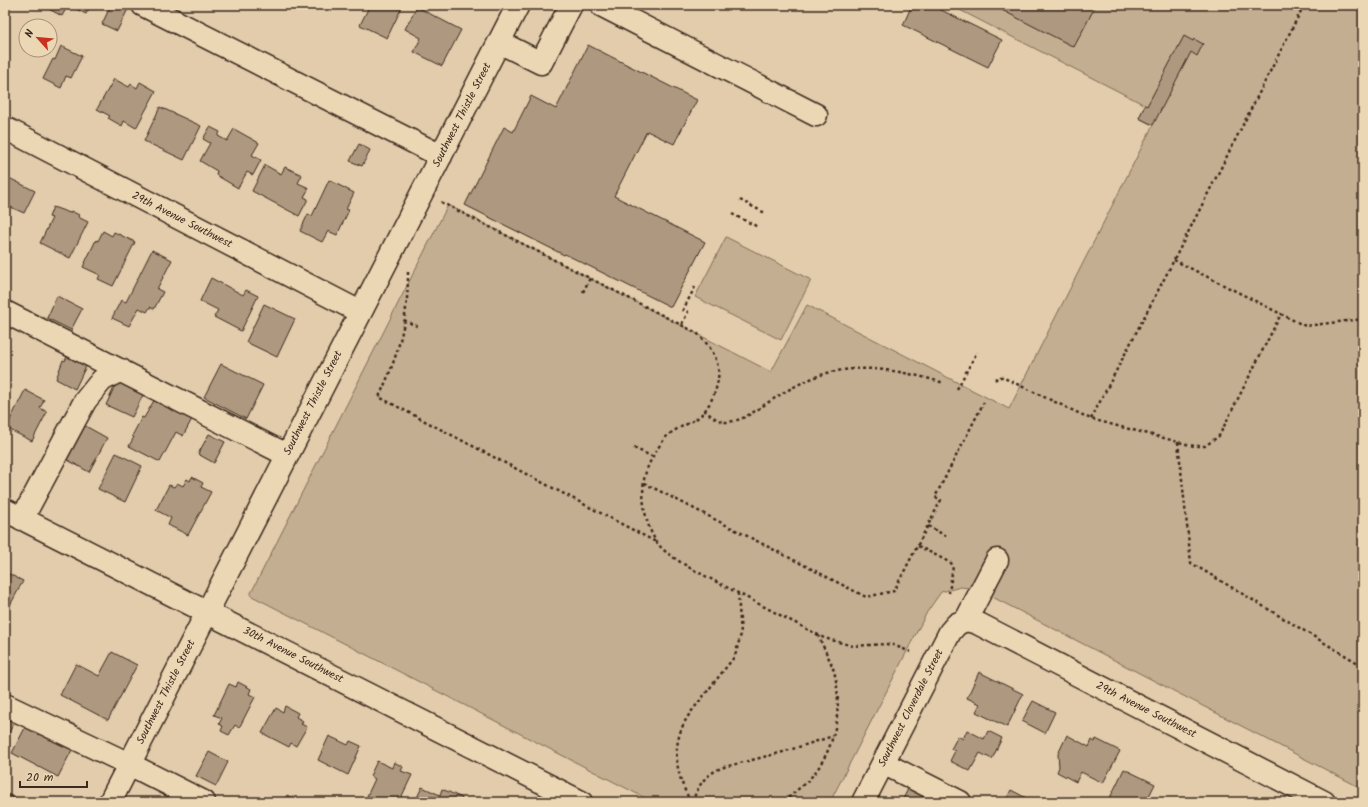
<svg xmlns="http://www.w3.org/2000/svg" width="1368" height="807" font-family="Kalam,sans-serif">
<rect width="100%" height="100%" fill="#e2ccac"/>
<filter id="ink" filterUnits="userSpaceOnUse"><feTurbulence type="fractalNoise" baseFrequency=".025" numOctaves="2"/><feDisplacementMap in="SourceGraphic" scale="8" xChannelSelector="R" yChannelSelector="G"/><feConvolveMatrix kernelMatrix="1 2 1 2 8 2 1 2 1" color-interpolation-filters="sRGB"/></filter>
<g filter="url(#ink)">
<path fill="#c3ae91" stroke="#7f6c58" d="M950,5H1363V789L977,589L961,587L941,592L927,612L830,802H653L250,595L448,205L771,372L807,305L1009,409L1153,125L1139,118L1145,105Z
M726,237L811,280L781,340L695,297Z"/>
<path fill="#ae9980" stroke="#3b2a1e" d="M46,5H68L62,16L45,7Z
M76,5H91L86,14L74,8Z
M111,5H120L128,9L117,31L102,24Z
M359,5H403L387,38L360,25L368,9Z
M912,5H931L1002,40L988,67L903,25Z
M992,5H1096L1074,47Z
M417,7L461,30L442,66L414,52L421,38L405,29Z
M1184,36L1193,41L1194,39L1203,44L1197,56L1191,52L1153,125L1139,118L1145,105L1147,106Z
M588,45L697,100L674,144L647,131L614,196L705,242L671,307L565,254L564,255L465,205L504,127L513,132L531,96L556,109Z
M61,46L82,56L71,78L66,76L61,88L43,79L53,59L55,60Z
M114,79L129,87L131,84L137,88L140,82L156,91L136,128L124,121L122,126L108,118L110,116L97,109Z
M160,107L201,126L184,160L144,141Z
M210,127L220,132L218,136L227,141L234,129L259,143L252,155L261,160L253,175L247,172L238,188L216,175L217,171L200,161L210,143L203,139Z
M359,144L370,150L362,166L350,161Z
M265,165L281,174L285,167L302,175L298,183L309,188L304,197L308,199L299,216L252,191Z
M5,176L35,191L24,213L6,205L5,207Z
M329,180L354,193L346,209L349,210L337,235L328,231L322,242L300,231L308,214L312,216Z
M53,207L70,213L71,211L79,215L78,217L88,222L70,258L40,243L52,218L49,217Z
M103,231L112,236L114,232L135,242L113,286L98,279L100,275L83,267L96,240L98,241Z
M152,250L172,260L157,289L163,292L154,309L150,307L147,312L139,308L129,326L112,318L121,300L126,302Z
M211,278L243,295L246,290L258,296L241,331L214,317L218,310L200,301Z
M57,296L82,309L71,330L47,318Z
M264,304L295,319L277,357L246,342Z
M68,354L87,364L75,389L56,379L63,360L65,361Z
M221,364L263,385L246,419L204,397Z
M118,379L145,391L132,417L106,405Z
M25,390L44,400L40,408L47,412L32,441L6,428Z
M156,397L193,417L183,436L176,432L160,462L129,446L134,437L132,436L142,417L144,418Z
M80,423L107,438L89,472L64,458Z
M209,434L225,442L214,463L198,454Z
M116,453L142,466L125,502L98,489Z
M192,477L203,483L201,487L211,492L188,535L168,525L171,518L156,510L169,485L174,487L177,483L183,486L187,479L190,481Z
M5,572L23,581L7,611L5,609Z
M112,652L137,665L108,720L60,695L76,664L99,676Z
M979,672L1023,694L1007,727L976,712L980,704L967,698Z
M238,682L251,689L249,694L255,697L239,728L235,725L229,735L221,731L223,726L219,724L222,718L214,715L229,684L236,687Z
M1033,701L1055,712L1045,733L1022,721Z
M285,706L298,713L296,717L303,721L301,724L307,727L296,746L291,743L289,747L262,733L276,708L283,712Z
M5,716L15,721L5,740Z
M28,722L74,746L58,777L12,753Z
M967,730L984,739L988,731L1002,738L992,759L980,753L970,771L950,761L955,751L951,749L958,736L963,739Z
M1067,735L1089,747L1092,740L1095,742L1096,739L1120,751L1103,783L1081,772L1076,782L1057,772L1059,767L1058,754Z
M329,736L348,745L350,741L361,746L348,775L318,760Z
M209,752L228,762L216,786L196,776Z
M377,761L392,768L394,762L403,767L401,771L412,775L399,802H381L367,796L375,779L370,776Z
M1124,769L1155,784L1146,802H1108Z
M910,785L930,796L927,802H908L903,799Z
M422,787L440,795L442,789L462,798L461,802H415Z
M1011,790L1032,801L1031,802H1005Z
M5,793L25,802H5Z
M287,795L301,802H283Z"/>
<g fill="none" stroke-linecap="round" stroke-linejoin="round">
<g stroke="#3b2a1e" stroke-width="25">
<path id="minor" d="M143,5L441,156
M601,5L816,115
M499,42L541,63L571,5
M5,128L360,312
M5,312L287,455
M5,510L581,802
M22,519L85,401L102,380L121,370
M966,620L977,623L1324,802
M966,620L997,560
M5,705L129,764L204,802
M883,763L960,802
M110,802L518,5
M863,802L950,632L957,624L966,620"/>
</g>
<path stroke="#3b2a1e" stroke-width="2.5" stroke-dasharray="3 3" stroke-linecap="butt" d="M740,200L765,213
M441,202L697,333C705,341 714,351 717,363C722,379 713,402 702,414C692,424 676,427 666,437C657,448 646,466 644,480C641,500 646,528 658,544C666,554 679,561 690,568L824,638L853,646L886,644L893,645L911,652
M732,214L758,227
M1174,260L1281,314
M408,272C408,320 399,354 379,397L656,542
M583,292L590,278
M404,320L419,327
M682,324L688,312L683,310L695,287
M995,380L998,377H1002L1091,419L1194,446H1205L1219,436L1281,314L1305,326L1363,319
M957,389L977,352
M704,410C710,415 717,421 725,422C743,422 757,409 772,400C789,389 807,379 827,373C866,363 907,372 944,383
M1091,419L1174,260L1304,5
M1178,442L1191,563L1363,666
M634,448L653,457
M644,483L866,597L894,591L941,500L935,497L984,402
M928,526L948,537
M918,546L951,563L953,566L949,593
M691,802C674,773 670,740 691,712L735,656L741,634L738,594
M692,802C700,783 704,775 724,767L783,752L833,736
M784,802C793,793 804,785 813,775C836,747 843,706 834,671C830,659 823,647 818,635"/>
<use href="#minor" stroke="#ecd7b5" stroke-width="22"/>
</g>
</g>
<g text-anchor="middle" dominant-baseline="central" stroke-width="3.5" stroke-linejoin="round" paint-order="stroke">
<g font-size="11" fill="#3b2a1e" stroke="#ecd7b5">
<text transform="translate(462 115) rotate(-63)">Southwest Thistle Street</text>
<text transform="translate(182 220) rotate(27)">29th Avenue Southwest</text>
<text transform="translate(313 403) rotate(-63)">Southwest Thistle Street</text>
<text transform="translate(293 655) rotate(27)">30th Avenue Southwest</text>
<text transform="translate(166 692) rotate(-63)">Southwest Thistle Street</text>
<text transform="translate(911 708) rotate(-63)">Southwest Cloverdale Street</text>
<text transform="translate(1146 710) rotate(27)">29th Avenue Southwest</text>
</g>
</g>
<rect width="1368" height="807" fill="none" stroke="#ecd7b5" stroke-width="20"/>
<rect x="10" y="10" width="1348" height="787" fill="none" stroke="#3b2a1e" stroke-width="1.5" filter="url(#ink)"/>
<g transform="translate(38 38) rotate(297)"><circle r="19" fill="#ecd7b5" stroke="#a59279"/>
<path d="M0-3L7 15L0 10L-7 15Z" fill="#c8321e"/>
<text y="-6" font-size="11" font-weight="bold" text-anchor="middle" fill="#3b2a1e">N</text>
</g>
<path d="M20 781v6h67v-6" fill="none" stroke="#3b2a1e" stroke-width="2"/>
<text x="26" y="781" font-size="12" fill="#3b2a1e" stroke="#ecd7b5" stroke-width="3" paint-order="stroke">20 m</text>
</svg>
